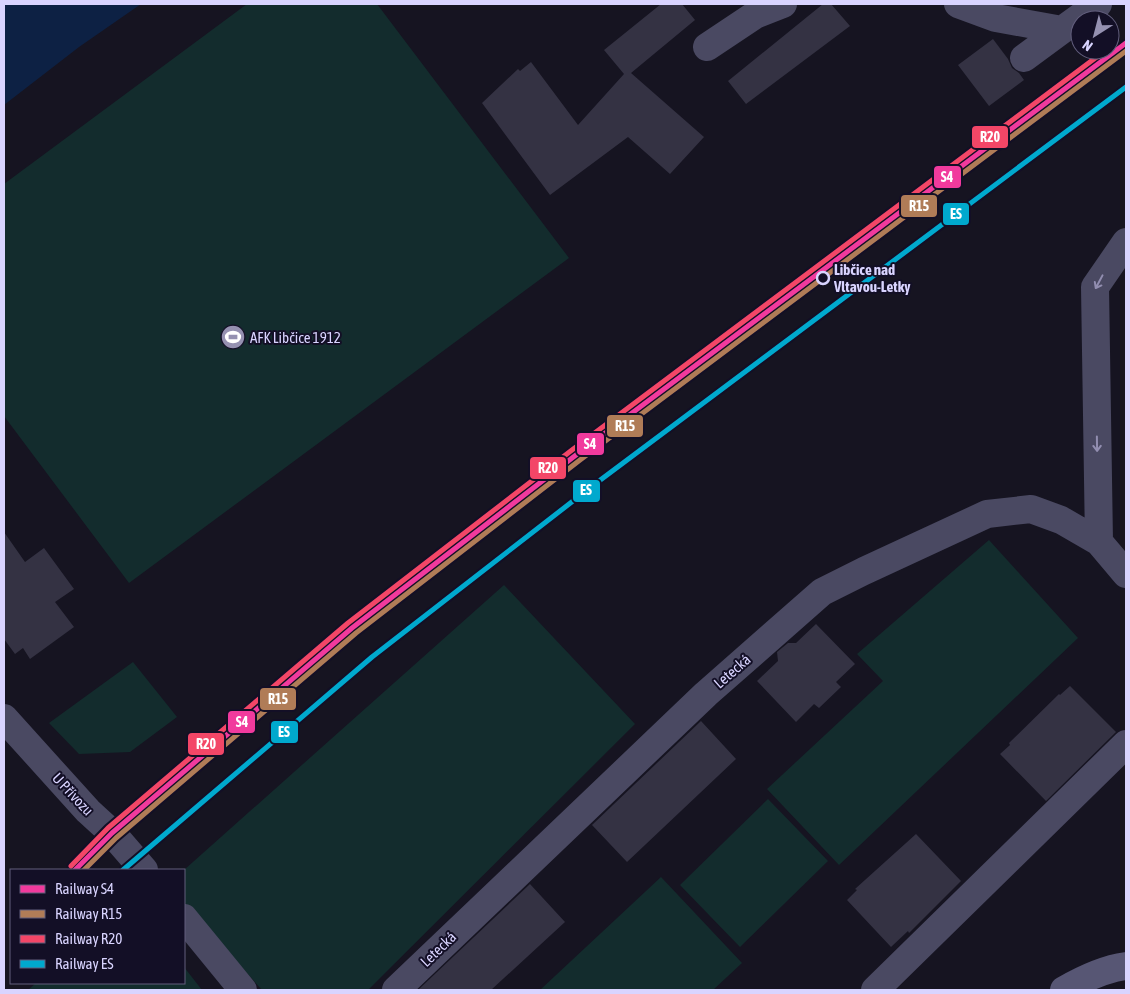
<svg xmlns="http://www.w3.org/2000/svg" width="1130" height="994" font-family="'Asap Condensed',sans-serif">
<rect width="100%" height="100%" fill="#161421"/>
<path fill="#132c2d" d="M247,4H377L569,258L129,583L4,416V184Z
M989,540L1078,638L839,865L767,789L883,681L857,654Z
M504,585L635,724L368,990H262L184,902V870Z
M133,662L177,717L130,752L79,754L49,723Z
M768,799L828,861L740,947L680,885Z
M661,877L742,963L713,990H540Z
M184,967L202,990H28L36,983H184Z"/>
<path fill="#0d2144" d="M4,4H141L79,47L4,105Z"/>
<path fill="#343243" d="M661,4H682L695,20L631,73L704,137L670,174L628,137L550,195L482,103L518,69L520,71L531,62L578,125L624,74L604,50Z
M823,4H831L850,26L746,104L728,81Z
M993,39L1008,59L1012,68L1019,73L1024,80L989,106L958,65Z
M4,532L25,562L44,548L74,589L55,602L74,627L30,659L23,648L15,654L4,639Z
M816,624L855,664L836,682L841,687L819,708L814,704L796,722L757,681L778,661L777,652L788,643H796Z
M1070,686L1116,732L1046,801L1000,754L1010,745L1009,743L1059,694L1060,695Z
M701,721L736,759L627,862L592,825Z
M916,834L961,881L909,933L908,931L891,947L847,900L857,890L855,889Z
M530,884L565,922L491,990H418Z"/>
<g fill="none" stroke-linecap="round" stroke-linejoin="round">
<path stroke="#4a4962" stroke-width="28" d="M958,4L996,18L1062,30L1098,4
M707,47L755,15L783,4
M1024,58L1062,30
M1099,542L1095,287L1126,242
M4,718L88,811L112,833L144,870
M184,918L243,990
M396,990L706,694L822,592L864,571L987,514L1031,509L1061,520L1099,542L1126,574
M875,990L1126,744"/>
<path stroke="#575674" stroke-width="28" d="M1064,990C1083,979 1104,969 1126,966"/>
<g stroke="#130f26" stroke-width="9">
<path id="rail-1" d="M75,870L112,833L352,628L576,455L1126,43"/>
</g>
<g stroke="#130f26" stroke-width="9">
<path id="rail-2" d="M84,870L116,838L356,633L580,460L1126,51"/>
</g>
<g stroke="#130f26" stroke-width="9">
<path id="rail-3" d="M71,866L108,828L348,623L572,450L1106,50"/>
</g>
<g stroke="#130f26" stroke-width="9">
<path id="rail-4" d="M123,870L372,657L591,487L1126,87"/>
</g>
<use href="#rail-1" stroke="#f13a9d" stroke-width="5"/>
<use href="#rail-2" stroke="#b07c57" stroke-width="5"/>
<use href="#rail-3" stroke="#f34667" stroke-width="5"/>
<use href="#rail-4" stroke="#00a9ce" stroke-width="5"/>
</g>
<defs><path id="oneway-shaft" d="M-6 0H5M1.5-3L5.5 0L1.5 3" fill="none" stroke-width="1.6" stroke-linecap="round" stroke-linejoin="round" transform="scale(1.25)"/></defs>
<g stroke="#928eb0">
<use href="#oneway-shaft" transform="translate(1099 282) rotate(118)"/>
<use href="#oneway-shaft" transform="translate(1097 444) rotate(89)"/>
</g>
<defs>
<g id="stadium-disc" transform="scale(1.25)"><circle r="9.5" fill="#9591b1" stroke="#130f26"/><path d="M0-5a6.5 5 0 1 0 0 10a6.5 5 0 1 0 0-10ZM-3.5-1.8h7v3.6h-7Z" fill="#fff"/></g>
</defs>
<g fill-rule="evenodd">
<use href="#stadium-disc" x="233" y="337"/>
</g>
<circle fill="#130f26" stroke="#d9d4ff" stroke-width="2.5" cx="823" cy="278" r="6"/>
<g text-anchor="middle" dominant-baseline="central" stroke-width="4" stroke-linejoin="round" paint-order="stroke">
<g font-size="15" font-weight="bold" fill="#d9d4ff" stroke="#130f26" text-anchor="start">
<text x="834" y="269">Libčice nad<tspan x="834" dy="17">Vltavou-Letky</tspan></text>
</g>
<g font-size="15" fill="#d9d4ff" stroke="#130f26" text-anchor="start">
<text x="250" y="337">AFK Libčice 1912</text>
</g>
<g font-size="15" fill="#d9d4ff" stroke="#130f26">
<text transform="translate(732 671) rotate(-41)">Letecká</text>
<text transform="translate(73 794) rotate(47)">U Přívozu</text>
<text transform="translate(438 949) rotate(-44)">Letecká</text>
</g>
</g>
<g stroke="#130f26" stroke-width="2">
<rect x="971" y="125" width="38" height="24" rx="5" fill="#f34667"/>
<rect x="933" y="165" width="29" height="24" rx="5" fill="#f13a9d"/>
<rect x="900" y="194" width="38" height="24" rx="5" fill="#b07c57"/>
<rect x="942" y="202" width="28" height="24" rx="5" fill="#00a9ce"/>
<rect x="606" y="414" width="38" height="24" rx="5" fill="#b07c57"/>
<rect x="576" y="432" width="29" height="24" rx="5" fill="#f13a9d"/>
<rect x="529" y="456" width="38" height="24" rx="5" fill="#f34667"/>
<rect x="572" y="479" width="29" height="24" rx="5" fill="#00a9ce"/>
<rect x="259" y="687" width="38" height="24" rx="5" fill="#b07c57"/>
<rect x="227" y="710" width="29" height="24" rx="5" fill="#f13a9d"/>
<rect x="270" y="720" width="29" height="24" rx="5" fill="#00a9ce"/>
<rect x="187" y="732" width="38" height="24" rx="5" fill="#f34667"/>
</g>
<g font-size="14" text-anchor="middle" font-weight="bold" fill="#fff">
<text x="990" y="142">R20</text>
<text x="947" y="182">S4</text>
<text x="919" y="211">R15</text>
<text x="956" y="219">ES</text>
<text x="625" y="431">R15</text>
<text x="590" y="449">S4</text>
<text x="548" y="473">R20</text>
<text x="586" y="495">ES</text>
<text x="278" y="704">R15</text>
<text x="242" y="727">S4</text>
<text x="284" y="737">ES</text>
<text x="206" y="749">R20</text>
</g>
<rect width="1130" height="994" fill="none" stroke="#d9d4ff" stroke-width="10"/>
<rect x="10" y="869" width="175" height="115" fill="#130f26" stroke="#625e7d"/>
<rect x="20" y="885" width="25" height="8" fill="#f13a9d" stroke="#625e7d"/>
<text x="55" y="894" font-size="15" fill="#d9d4ff">Railway S4</text>
<rect x="20" y="910" width="25" height="8" fill="#b07c57" stroke="#625e7d"/>
<text x="55" y="919" font-size="15" fill="#d9d4ff">Railway R15</text>
<rect x="20" y="935" width="25" height="8" fill="#f34667" stroke="#625e7d"/>
<text x="55" y="944" font-size="15" fill="#d9d4ff">Railway R20</text>
<rect x="20" y="960" width="25" height="8" fill="#00a9ce" stroke="#625e7d"/>
<text x="55" y="969" font-size="15" fill="#d9d4ff">Railway ES</text>
<g transform="translate(1095 35) rotate(216)"><circle r="24" fill="#130f26" stroke="#625e7d"/>
<path d="M0-4L9 19L0 12L-9 19Z" fill="#9591b1"/>
<text y="-8" font-size="14" font-weight="bold" text-anchor="middle" fill="#d9d4ff">N</text>
</g>
</svg>
